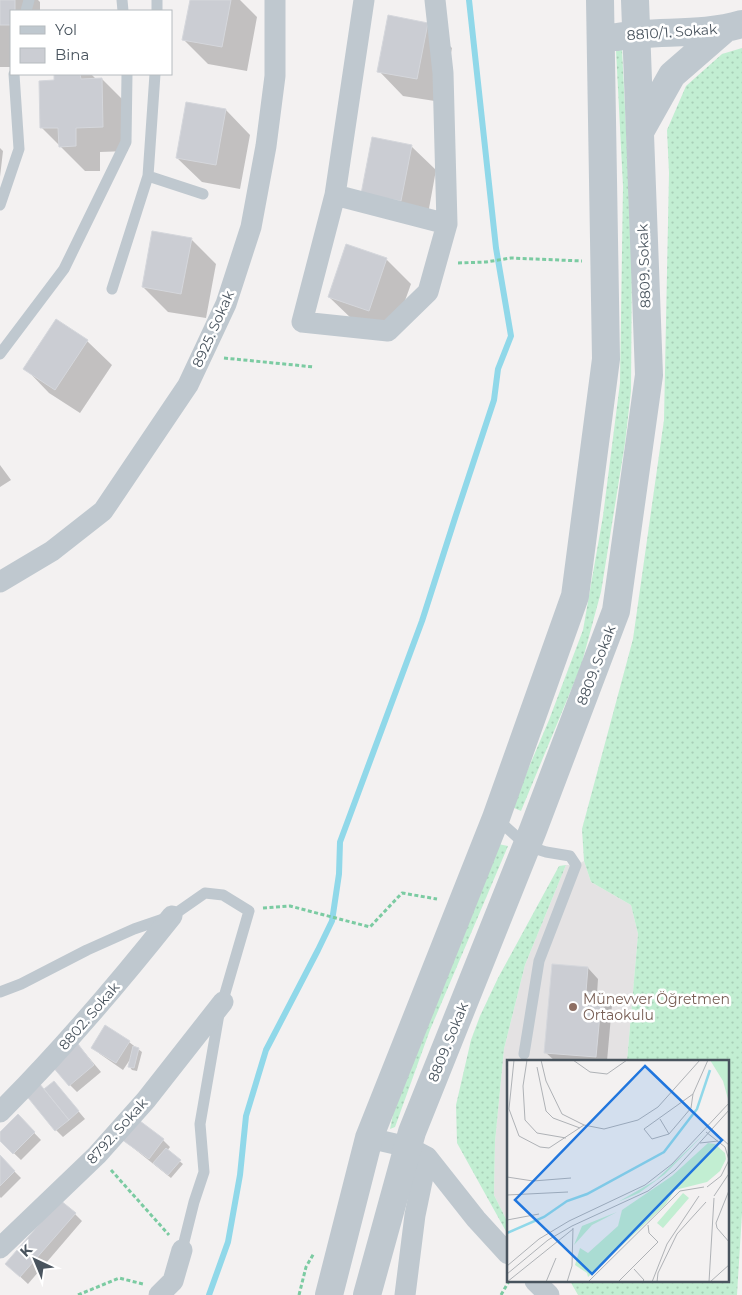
<svg xmlns="http://www.w3.org/2000/svg" width="742" height="1295" font-family="Montserrat,sans-serif">
<defs>
<pattern id="grass-dots" width="8" height="8" patternUnits="userSpaceOnUse" patternTransform="scale(1.25)"><rect width="8" height="8" fill="#c2eed2"/><path d="M2 2h.1M6 6h.1" fill="none" stroke="#a8ceb7" stroke-width="1.8" stroke-linecap="round"/></pattern>
</defs>
<rect width="100%" height="100%" fill="#f3f1f1"/>
<path fill="#e4e2e3" d="M584,861L591,882L631,905L638,934L627,1061H508V1223L494,1195L495,1142L504,1049L525,965L566,865H576Z"/>
<path fill="url(#grass-dots)" d="M742,48V1213L737,1295H578L570,1281H728V1061H627L638,934L631,905L591,882L584,861L582,829L633,639L664,420L669,173L667,130L686,86L722,54Z
M622,49L632,248L631,391L625,443L601,592L581,666L521,811L512,807L549,720L583,630L603,516L620,383L623,186L616,50Z
M498,844L508,846L430,1030L395,1127L390,1129L398,1090Z
M566,865L525,965L504,1049L495,1142L494,1195L508,1223V1235L457,1143L456,1105L471,1040L480,1016L498,978L559,866Z"/>
<path fill="#0003" d="M0,0H38L40,2V11H11V67H0Z
M191,0H240L257,17L247,71L208,64L184,40Z
M427,24L452,48L441,102L403,96L379,71Z
M55,74H91L97,80L102,79L127,104L128,151L100,152V171H85L41,127L56,82Z
M226,110L250,135L240,189L202,182L177,158Z
M411,146L436,170L426,225L387,218Z
M0,148L3,151L0,177Z
M191,239L216,264L206,318L168,312L143,287Z
M386,259L411,284L393,334L354,321L329,297Z
M87,341L112,365L80,413L49,393L25,368Z
M0,465L11,480L0,487Z
M588,968L598,979L597,994H601L612,1005L607,1061H555L545,1052Z
M129,1042L142,1052L137,1071L132,1070L129,1066L131,1058L123,1070L100,1054L92,1047Z
M85,1053L101,1072L77,1092L70,1085Z
M54,1082L85,1119L63,1137L56,1130L44,1090Z
M18,1116L41,1140L21,1160L0,1140V1134Z
M122,1139L163,1140L170,1147L167,1151L183,1164L171,1178Z
M0,1157L21,1178L1,1198L0,1197Z
M75,1214L82,1221L28,1284L14,1271Z"/>
<g fill="none" stroke-linecap="round" stroke-linejoin="round">
<path stroke="#90d8e9" stroke-width="6" d="M209,1295L228,1242L240,1175L246,1116L266,1050L318,950L332,921L339,874L340,842L422,621L456,515L494,400L498,369L511,336L496,248L469,0"/>
</g>
<path fill="#cbcdd3" stroke="#d5d7dc" d="M0,0H15V11H11V25H0Z
M190,0H231L222,47L182,40Z
M388,15L428,23L417,79L377,72Z
M54,74H80L81,79L102,78L103,127L76,128V146L59,147L58,128H40L39,81L54,80Z
M186,102L226,109L216,165L176,158Z
M372,137L412,145L401,201L361,194Z
M152,231L192,238L181,294L142,287Z
M346,244L387,258L369,311L328,297Z
M56,319L88,340L55,390L23,369Z
M552,964L588,967L586,992L602,993L596,1057L544,1053Z
M105,1025L130,1041L116,1063L91,1048Z
M78,1044L94,1065L69,1086L52,1066Z
M133,1046L139,1048L134,1068L128,1067Z
M54,1081L79,1111L69,1120L44,1089Z
M39,1083L69,1120L55,1131L25,1094Z
M18,1114L35,1132L13,1154L0,1141V1132Z
M136,1118L164,1139L149,1159L121,1139Z
M166,1148L181,1160L168,1175L153,1163Z
M0,1155L15,1171L0,1186Z
M60,1200L76,1213L20,1277L5,1264Z"/>
<g fill="none" stroke-linecap="round" stroke-linejoin="round">
<path stroke="#7bcba2" stroke-width="3" stroke-dasharray="4 2.5" stroke-linecap="butt" d="M458,263L486,262L511,258L582,261
M224,358L314,367
M263,908L290,906L370,927L402,893L437,899
M111,1170L169,1235
M78,1295L119,1278L143,1284
M299,1295L306,1267L314,1253
M501,1295L509,1281"/>
<path stroke="#bfc8cf" stroke-width="11" d="M122,0L123,11
M26,11L29,0
M157,11V0
M155,74L148,176L203,194
M0,205L19,149L14,74
M112,289L148,176
M0,354L64,269L126,142L127,74
M496,818L527,846L546,852L570,856L576,865L539,961L524,1054
M0,992L21,984L87,950L134,929L172,916L205,893L223,895L249,911L219,1014L200,1124L204,1172L194,1202L182,1250"/>
<path stroke="#bfc8cf" stroke-width="21" d="M364,0L335,195L302,322L388,331L428,292L447,224L443,73L435,0
M335,195L447,224
M0,582L52,551L103,511L188,385L226,304L251,227L266,146L275,76V0
M0,1112C62,1050 118,984 172,916
M369,1138L408,1147L427,1157L476,1219L508,1254
M0,1248L97,1155L146,1100L223,1002
M535,1281L549,1295
M159,1295L173,1281L182,1250
M405,1295L415,1215L427,1157"/>
<path stroke="#bfc8cf" stroke-width="28" d="M617,37C658,30 702,36 742,24
M640,132L672,75L726,28
M329,1295L369,1138L496,818L575,596L606,359L600,0
M367,1295L412,1132L533,830L616,611L649,375L635,0"/>
</g>
<circle fill="#8d6e63" stroke="#fff" stroke-width="2" cx="573" cy="1007" r="5"/>
<g text-anchor="middle" dominant-baseline="central" stroke-width="5" stroke-linejoin="round" paint-order="stroke">
<g font-size="14" fill="#49545e" stroke="#fff">
<text transform="translate(672 32) rotate(-4)">8810/1. Sokak</text>
<text transform="translate(644 266) rotate(-92)">8809. Sokak</text>
<text transform="translate(213 329) rotate(-66)">8925. Sokak</text>
<text transform="translate(596 665) rotate(-69)">8809. Sokak</text>
<text transform="translate(89 1016) rotate(-49)">8802. Sokak</text>
<text transform="translate(448 1042) rotate(-68)">8809. Sokak</text>
<text transform="translate(117 1131) rotate(-48)">8792. Sokak</text>
</g>
<g font-size="14" fill="#785e54" stroke="#fff" text-anchor="start">
<text x="583" y="999">Münevver Öğretmen<tspan x="583" dy="16">Ortaokulu</tspan></text>
</g>
</g>
<g transform="translate(507 1060)">
<rect width="222" height="222" fill="#f3f1f1"/>
<path d="M203,0H222L221,39L216,21ZM198,73L158,114L132,133L111,142L149,120ZM201,83L208,84L218,93L219,99L213,111L200,122L168,130L158,145L81,217L80,213L68,205L73,188L81,193L111,166L115,150L165,116ZM176,133L182,138L156,168L150,163ZM110,152L85,165L67,185L75,166Z" fill="#c2eed2"/>
<path fill="none" stroke="#90d8e9" stroke-width="2.5" d="M0,173L37,157L60,141L80,134L157,92L190,49L203,10"/>
<path fill="none" stroke="#afb2b6" stroke-width="1" d="M7,0L2,49L12,76L33,87L42,88L77,65M20,0L16,26L18,60L30,73L59,78M34,0L39,21L55,54L77,65L97,69L131,60L151,47L193,0M66,0L83,12L100,14L120,0M30,7L39,51L46,58L73,68M186,34L137,69L145,79L162,74L184,48L186,34L201,0M153,59L162,74M204,69L223,86M199,72L218,87L222,100L214,116L200,127M193,83L211,81M0,117L26,121L64,118M223,128L209,163L210,168L223,183M0,135L61,132M207,136L223,112M0,160L32,154M0,206L32,179L62,161L138,125L165,104L223,42M127,209L137,220L135,222M0,214L41,180L65,166L141,131L168,110L223,49M0,222L66,169M39,222L49,198M60,222L65,206L66,168M81,222L173,131L197,127M111,222L151,182L142,173L141,165M145,222L160,184L192,136M150,222L151,213L170,174L199,142M202,222L207,138M203,222L223,204"/>
<path fill="#2076de" fill-opacity="0.15" stroke="#2076de" stroke-width="2.5" d="M138,6L215,80L85,214L8,140Z"/>
<rect width="222" height="222" fill="none" stroke="#49545e" stroke-width="2.5"/>
</g>
<rect x="10" y="10" width="162" height="65" fill="#ffffff" stroke="#b6bbbf"/>
<rect x="20" y="26" width="25" height="8" fill="#bfc8cf" stroke="#b6bbbf"/>
<text x="55" y="35" font-size="15" fill="#49545e">Yol</text>
<rect x="20" y="48" width="25" height="15" fill="#cbcdd3" stroke="#b6bbbf"/>
<text x="55" y="60" font-size="15" fill="#49545e">Bina</text>
<g transform="translate(35 1260) rotate(316)" stroke="#ffffff" stroke-width="4" paint-order="stroke">
<path d="M0-4L9 19L0 12L-9 19Z" fill="#49545e"/>
<text y="-8" font-size="14" font-weight="bold" text-anchor="middle" fill="#49545e">K</text>
</g>
</svg>
